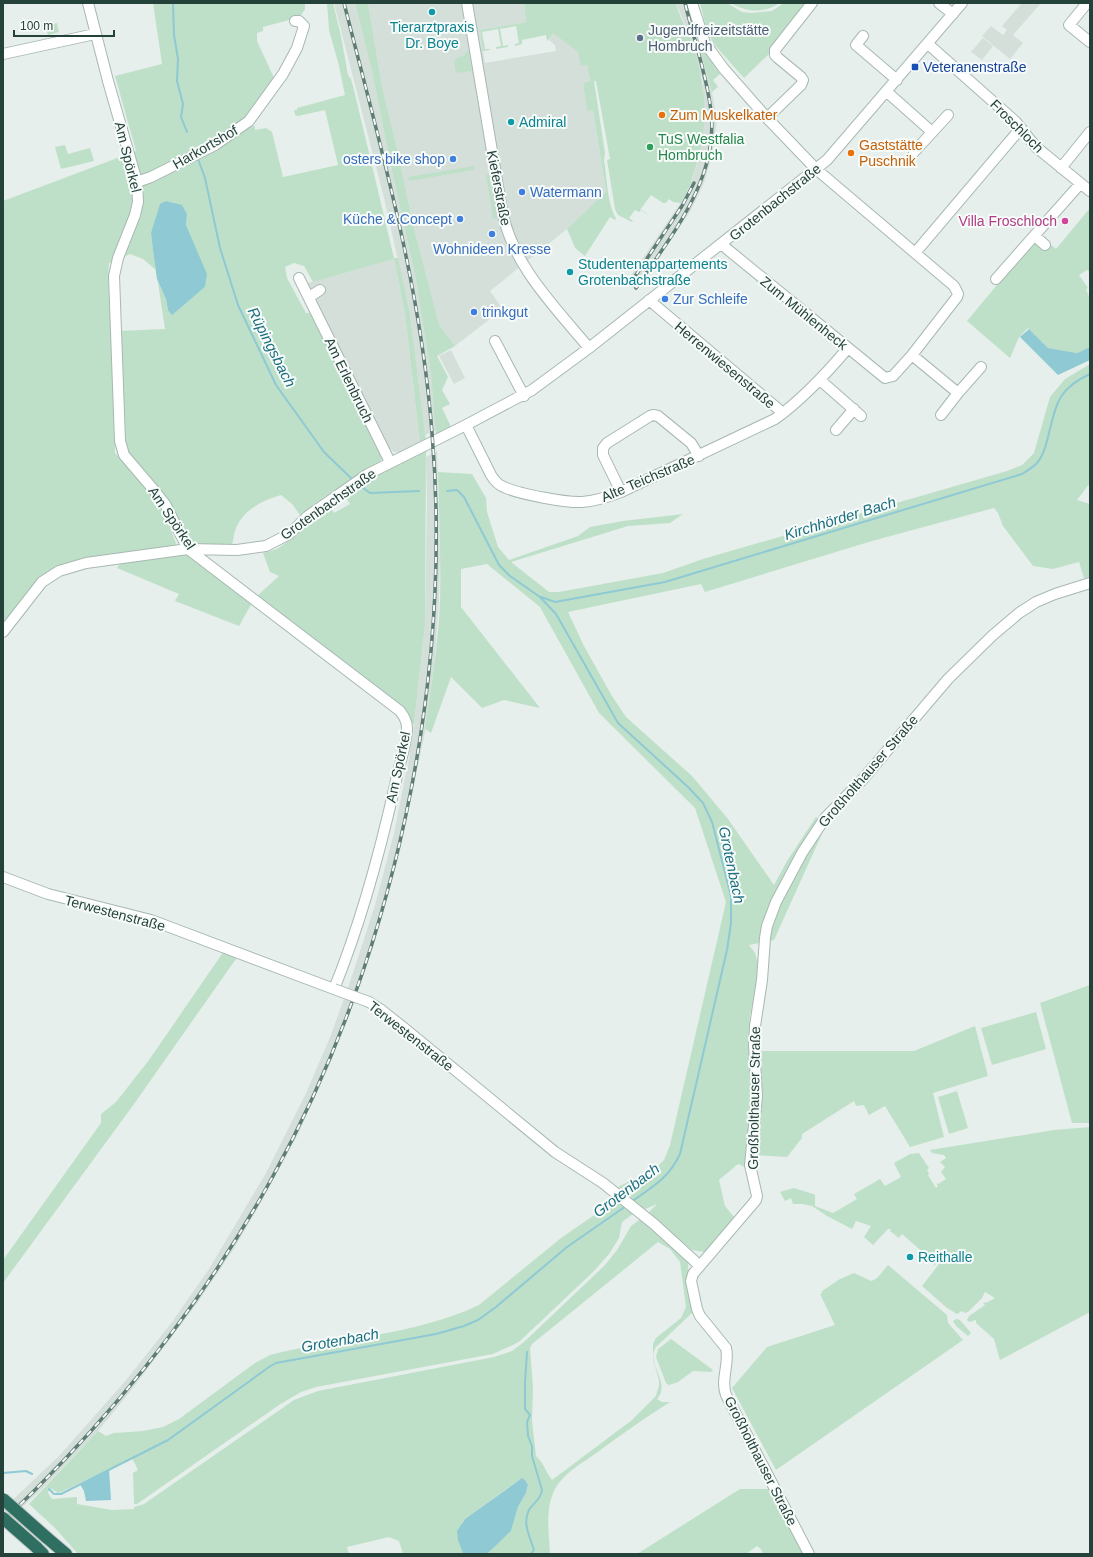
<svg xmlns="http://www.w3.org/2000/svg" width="1093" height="1557" font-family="Arial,sans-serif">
<rect width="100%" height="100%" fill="#e6efeb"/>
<path fill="#d4dfda" d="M334,3H355L372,72L393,176L415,275L431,375L436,430L425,435L410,314L384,198Z
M368,3H524L526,22L480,30L485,63L556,51L555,45L549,40L553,32L578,52L587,65L590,82L583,83L587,110H593L606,193L567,229L490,291L503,309L455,346L439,324L414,228L395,140L382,86Z
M676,3H689L692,21L712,92L717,120L712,155L704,183L690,212L637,290L626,283L688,192L692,183L691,182L697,165L702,143L703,82L690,37Z
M1022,3H1041L1013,35L1023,43L1010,59L982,36L991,26L1003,35L1007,30L1002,26Z
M983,38L993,46L982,60L971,52Z
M394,259L405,314L420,444L402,453L394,452L388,447L305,284Z
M451,350L465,378L454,384L439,356Z
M437,451L440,559L439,602L434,667L425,732L399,855L374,945L350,1013L329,1066L298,1134L259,1206L233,1250L198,1302L129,1393L98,1431L44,1487L3,1525V1509L60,1455L127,1379L172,1322L209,1269L266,1173L306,1093L331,1035L350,982L375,905L394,833L409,758L414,724L425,625L427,503L426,457Z"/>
<path fill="#bfe0c8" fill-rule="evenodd" d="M153,3H305V9L300,17L263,27V31L257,33V41L276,82L247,127L255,126V130L266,128L272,132L283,177L338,165L325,110L298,116L295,115L294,110H297V108L345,95L339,66L329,30L327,3H333L341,36L348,75L351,79L354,90L394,258H398L410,314L426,441L420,444L405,314L394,259L313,282L304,266L294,263L285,267L287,278L306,313H312L384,455L379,463L327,495L300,515L292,504L281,495C264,500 244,509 236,528C234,533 233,540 232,546L188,543L128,457L125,444L119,331L165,329L156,270L143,259L130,254L109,263L108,278L114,383L115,453L147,487L165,514L177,546L47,573L3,626V201L136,151L115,76L162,64ZM166,201L174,203L187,214L186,225L205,282V287L188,301L168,310L166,299L157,279L151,233Z
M355,3H368L382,86L395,140L414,228L439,324L455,346L437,356L448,377L442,390L450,404L442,408L452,429L436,436L431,375L415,275L393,176L372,72Z
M524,3H676C679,15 685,26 690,37C708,86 710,133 691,181L692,182L681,203L673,202L669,199L666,203H663L651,195L640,210L654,218L641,210L639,212L635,210L629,218L633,221L632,222L618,215L615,209L607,160L610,159L596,81H594L605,153L604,160C607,177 607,203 616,218L615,220L610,217L585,256L575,248L567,229L606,192L593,110L587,111L583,83L590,81L587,65L581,66L578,52L553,33L550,38L547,41L546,35L522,40V44L515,46V44L519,43L516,26L500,29L503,46L508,45V47L496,49V47L501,46L498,29L482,32L485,49H490V50L483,51L480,30L526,22Z
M700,3H727L742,12L751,13L772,11L784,3H809L769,54L744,78L713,43L706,27Z
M731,3H779C764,14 746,12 731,3Z
M57,23L59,32L48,35L45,26Z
M697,40L720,74L713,80L718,87L712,92Z
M468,49L472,71L456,73L454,60L457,59L458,57L464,56Z
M65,145L68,154L90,148L94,161L61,169L55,147Z
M474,166V170L409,181L408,177Z
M489,174L497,218L493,219L486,175Z
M1090,208V272L1087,270L1079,275L1088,288L1086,289L1090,299V347L1077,353L1048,348L1028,328L1022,334L1020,337H1019L1010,358L967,321L1031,244L1037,243L1046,249L1050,244L1056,249Z
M1090,364V483L1077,500L1090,504V577L1084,578L1079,562L1053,569L1033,566L1003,526L998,513L994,508L872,541L705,592L701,584L568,612L584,646L612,696L626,717L692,776L728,819L774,885L787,861L816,817L826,825L774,940L749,945L755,953L759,967L757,988L750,1015L748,1043L753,1092L745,1167L738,1164L719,1180L725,1206L734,1217L713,1244L704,1252L692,1250L648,1213L657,1204L643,1210L618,1187L657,1167L664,1160L670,1145L726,902L695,808L599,713L540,607L487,564L461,569V607L540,708L504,700L482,708L451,677L431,733L425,729C431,687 438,645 440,602C441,559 439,515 438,472L472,474L486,498L487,512L498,547L509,560L578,536L590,527L623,521L683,514L670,523L628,526L511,562L549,592H559L663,573L703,559L1007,471L1022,465L1034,453L1050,397L1065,379Z
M426,451L425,625L414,724L409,721L256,597L279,576L270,572L263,553L277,549L288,541L311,520L330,507L334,513L350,504L344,495L375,475H378Z
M186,554L252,603L239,626L175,601L179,594L117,568L120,563Z
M224,951L238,956L134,1104L3,1283V1260L101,1123V1114L116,1102L149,1060Z
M1090,985V1123H1072L1040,1003Z
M1036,1012L1046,1049L992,1065L981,1028Z
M975,1026L988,1076L933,1093L944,1137L910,1147L885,1106L869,1115L864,1105L856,1106L854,1101L802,1134V1138L787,1157L756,1155L762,1104L761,1051H914Z
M957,1091L968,1128L949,1134L938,1097Z
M1090,1127V1312L1000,1360L994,1339L976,1323V1320L969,1322L967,1320L969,1316L985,1305L983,1303L988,1302L995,1298L985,1292L982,1298L968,1312L965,1313L962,1311L957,1314L947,1308L922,1286L939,1264L942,1256H938L939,1260L934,1266V1262L902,1234L899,1238L890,1231L891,1229H888L873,1245L864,1237L871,1226L856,1221L852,1229L827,1216L812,1206L802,1204H793L791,1198L785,1201L780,1192L794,1188L813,1194L815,1195V1206L833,1213L857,1199L854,1194L880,1179L885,1186L901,1177L894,1163L910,1154L919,1153L929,1168L927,1170L929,1174L928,1175L936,1188L938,1186L936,1183L938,1184L946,1179L941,1172L945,1167L940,1162L946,1158L944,1155L932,1153L930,1150L1054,1130Z
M616,1200L633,1214L622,1222L619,1238L609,1254L593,1272L520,1341L513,1345L493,1354L316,1387L301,1392L279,1405L137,1504H134L133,1473L138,1470L132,1458L61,1492L58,1493L50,1488L48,1493L52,1499L77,1497V1504L112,1510L134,1509V1507L144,1504L294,1400L318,1391L494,1357L512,1351L524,1342L583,1286L605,1265L617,1250L631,1226L639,1220H644L683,1253L688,1262L689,1290L693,1312L656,1347C645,1364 672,1382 657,1399L662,1402H670C645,1418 619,1436 595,1454C581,1464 562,1474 554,1491C545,1511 549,1533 550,1554H487L511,1531L518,1507L526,1493L528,1486L525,1480L520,1479L465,1519C457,1528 458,1543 463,1554H403L399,1541L389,1537L347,1547L349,1554H78L56,1529L29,1504L98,1431L106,1436L114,1433L143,1431L163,1427L179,1419L255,1363L270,1355C339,1337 414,1336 479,1305L561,1238ZM658,1242L670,1249L680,1262L686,1307L681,1318L656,1338L653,1344V1360L659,1380V1385L656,1396L632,1420L552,1480C546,1472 543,1462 536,1456L532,1421L533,1388L530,1348L532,1344Z
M888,1265L947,1315L948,1323L963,1340L776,1470L732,1388L767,1347L835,1325L820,1294L822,1293V1291L840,1279L854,1273L871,1281C879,1279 882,1271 888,1265Z
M956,1319L960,1320L971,1333L968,1336L956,1326L953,1321Z
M671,1339L713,1370L711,1372L693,1371L678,1382L669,1385L666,1383L656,1357L658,1349Z
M740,1489H769L805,1554H763L761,1549L757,1546L746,1554H637Z"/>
<path fill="#8ec9d4" d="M166,201L182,205L187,214L186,225L207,274L205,287L172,315L168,310L166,299L157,279L153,250L151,233L160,204Z
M1029,329L1048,348L1077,353L1090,347V360L1058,375L1020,337Z
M109,1470L111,1500L86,1501L84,1491L80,1484Z
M522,1478L525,1480L528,1485L526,1493L518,1507L511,1531L487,1554H463L458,1540L457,1531L465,1519Z"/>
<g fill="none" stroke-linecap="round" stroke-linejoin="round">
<path stroke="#8ec9d4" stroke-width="2" d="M173,3L174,35L178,59L177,81L183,104L181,117L187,132
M198,159L205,178L220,248L238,305L276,385L324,452L354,481
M359,485L370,493L419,491
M447,491L457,490L464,497L499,565L510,576L540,597L556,614L618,723L688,787L703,803L712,822L731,896V923L727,950L680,1154C669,1178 652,1187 631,1202
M541,597L555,602L665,582L1022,474C1027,471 1033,467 1037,463C1043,456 1046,446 1048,437C1056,405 1057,389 1090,374
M527,1352L525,1382V1409L530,1415L527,1422L528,1436L532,1446V1456L542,1490C541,1500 533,1503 529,1510C522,1523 530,1537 534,1550L531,1554
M3,1473L26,1471L32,1474
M49,1489L54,1494H61L168,1440L269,1367L276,1363L436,1334L464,1326L478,1320L496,1307L567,1247L626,1206"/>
<g stroke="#a8b8b2" stroke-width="12">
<path id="minor" d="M467,3L502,210C512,265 555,307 589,348
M692,3L705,43L724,69L767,118L816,169L954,286L958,294L957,297L912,355L893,376L885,378L721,244
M939,3L953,14
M1087,3L1069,25L1090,42
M863,36L856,45L897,80
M928,44L1016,122L1036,147L1090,191
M3,54L95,34
M887,92L932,132
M767,118L801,85L803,80L801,77L778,58L775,55V50L812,3
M914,152L948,115
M1061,168L1090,132
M137,182L151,177L215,145L249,121L283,74L297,48L304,26L299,21H295
M1035,236L1045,245
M915,253L1021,128
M299,278L390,462
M996,279L1080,184
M309,297L320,290
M649,300L783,413
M495,341L524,396
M912,355L958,393L981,367
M820,380L861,416
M941,415L958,393
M466,425L491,475C494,480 498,485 504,487C518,494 567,503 582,502C596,501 608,497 621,492L775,419C803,399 826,374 848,348
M836,430L854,409
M621,492L603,455V448L607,443L650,416L653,415L658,416L691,443L699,456
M3,632L42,582L59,571L86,563L188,549L237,550L266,546L289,534L308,516L368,474L466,425L532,390L589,348L827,160L962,3
M3,877L48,894L151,920L334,989C360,925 380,852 395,785C398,769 407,744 407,728C407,722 404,716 400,711L188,549L165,504L153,489L124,455L120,441L114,276L118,258L135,215L138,202L137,182L108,81L88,3
M369,1002L380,1009L404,1028L555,1152L603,1183L654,1224L700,1266
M809,1554L726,1395C720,1379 730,1364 726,1348L700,1316L697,1309L691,1281L693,1274L756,1200L757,1196L750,1165L757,1096L754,1045L755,1026L762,980L765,938L767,926L776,902L802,853L825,818L863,779L948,679L993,635L1019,613L1036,602L1055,594L1090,583"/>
</g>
<g stroke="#c2cac8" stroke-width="14">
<path id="highway" d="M46,1537L66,1554
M36,1547L43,1554"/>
</g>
<use href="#minor" stroke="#fff" stroke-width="10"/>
<use href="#highway" stroke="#2f6f62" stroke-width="12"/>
<g stroke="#5f7d75" stroke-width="3.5">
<path id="rail" d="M630,284L682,206L694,183
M636,288C673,233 722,175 710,104C705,70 693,36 685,3
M3,1521C109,1421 203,1304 273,1176C394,956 453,683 432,433C421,286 380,145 344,3"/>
</g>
<use href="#rail" stroke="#f7fbf9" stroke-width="2" stroke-dasharray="6" stroke-linecap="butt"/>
<g stroke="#a8b8b2" stroke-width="12" stroke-linecap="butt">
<path id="minor-bridge" d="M334,989L369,1002"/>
</g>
<g stroke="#c2cac8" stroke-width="14" stroke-linecap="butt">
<path id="highway-bridge" d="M3,1499L46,1537
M3,1518L36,1547"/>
</g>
<use href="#minor-bridge" stroke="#fff" stroke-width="10"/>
<use href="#highway-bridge" stroke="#2f6f62" stroke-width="12"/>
</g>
<g fill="#0f9aa8" stroke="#f7fbf9" stroke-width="1.5">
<circle cx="432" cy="12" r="4"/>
<circle cx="511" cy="122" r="4"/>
<circle cx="570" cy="272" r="4"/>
<circle cx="910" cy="1257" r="4"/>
</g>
<circle fill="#5c6f8a" stroke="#f7fbf9" stroke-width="1.5" cx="640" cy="38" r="4"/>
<rect fill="#1a4fb4" stroke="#f7fbf9" stroke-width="1.5" x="911" y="63" width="8" height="8" rx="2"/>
<g fill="#e8710a" stroke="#f7fbf9" stroke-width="1.5">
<circle cx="662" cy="115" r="4"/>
<circle cx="851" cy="153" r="4"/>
</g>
<circle fill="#2e9e5b" stroke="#f7fbf9" stroke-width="1.5" cx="650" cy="147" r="4"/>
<g fill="#3f7fe0" stroke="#f7fbf9" stroke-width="1.5">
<circle cx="453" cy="159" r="4"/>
<circle cx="522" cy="192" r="4"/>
<circle cx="460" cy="219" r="4"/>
<circle cx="492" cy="234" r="4"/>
<circle cx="665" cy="299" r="4"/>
<circle cx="474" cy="312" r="4"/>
</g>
<circle fill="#d1479c" stroke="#f7fbf9" stroke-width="1.5" cx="1065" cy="221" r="4"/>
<g text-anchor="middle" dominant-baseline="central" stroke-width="4" stroke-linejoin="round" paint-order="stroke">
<g font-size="14" fill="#0d838f" stroke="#f7fbf9" text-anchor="start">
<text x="432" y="27" text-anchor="middle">Tierarztpraxis<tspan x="432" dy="16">Dr. Boye</tspan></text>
<text x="519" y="122">Admiral</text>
<text x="578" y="264">Studentenappartements<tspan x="578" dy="16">Grotenbachstraße</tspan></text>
<text x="918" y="1257">Reithalle</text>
</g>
<g font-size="14" fill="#4e5e75" stroke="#f7fbf9" text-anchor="start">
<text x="648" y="30">Jugendfreizeitstätte<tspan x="648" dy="16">Hombruch</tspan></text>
</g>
<g font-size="14" fill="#164399" stroke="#f7fbf9" text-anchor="start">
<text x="923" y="67">Veteranenstraße</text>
</g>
<g font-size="14" fill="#c56008" stroke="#f7fbf9" text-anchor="start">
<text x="670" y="115">Zum Muskelkater</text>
<text x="859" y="145">Gaststätte<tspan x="859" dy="16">Puschnik</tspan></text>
</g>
<g font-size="14" fill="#24423a" stroke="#f7fbf9">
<text transform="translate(1017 126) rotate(45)">Froschloch</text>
<text transform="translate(205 147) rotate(-30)">Harkortshof</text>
<text transform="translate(128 157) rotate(76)">Am Spörkel</text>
<text transform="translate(499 188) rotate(79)">Kieferstraße</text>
<text transform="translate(775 202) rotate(-39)">Grotenbachstraße</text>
<text transform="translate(804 313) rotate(39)">Zum Mühlenheck</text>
<text transform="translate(725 365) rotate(40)">Herrenwiesenstraße</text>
<text transform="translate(349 380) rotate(64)">Am Erlenbruch</text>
<text transform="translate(648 478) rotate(-23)">Alte Teichstraße</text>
<text transform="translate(328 504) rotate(-35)">Grotenbachstraße</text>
<text transform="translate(172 518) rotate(56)">Am Spörkel</text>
<text transform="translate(398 767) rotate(-78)">Am Spörkel</text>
<text transform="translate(868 771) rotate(-49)">Großholthauser Straße</text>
<text transform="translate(115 913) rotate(15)">Terwestenstraße</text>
<text transform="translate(411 1036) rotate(38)">Terwestenstraße</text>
<text transform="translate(754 1098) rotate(-89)">Großholthauser Straße</text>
<text transform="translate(761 1461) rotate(63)">Großholthauser Straße</text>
</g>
<g font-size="14" fill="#27864d" stroke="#f7fbf9" text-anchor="start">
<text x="658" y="139">TuS Westfalia<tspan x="658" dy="16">Hombruch</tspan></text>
</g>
<g font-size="14" fill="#366cbe" stroke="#f7fbf9" text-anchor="start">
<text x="445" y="159" text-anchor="end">osters bike shop</text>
<text x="530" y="192">Watermann</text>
<text x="452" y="219" text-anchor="end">Küche &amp; Concept</text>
<text x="492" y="249" text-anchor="middle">Wohnideen Kresse</text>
<text x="673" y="299">Zur Schleife</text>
<text x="482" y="312">trinkgut</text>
</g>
<g font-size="14" fill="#b23c85" stroke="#f7fbf9" text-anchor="end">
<text x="1057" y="221">Villa Froschloch</text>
</g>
<g font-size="15" font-style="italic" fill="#1c6f80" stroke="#f7fbf9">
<text transform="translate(272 347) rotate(63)">Rüpingsbach</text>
<text transform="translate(840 518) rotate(-17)">Kirchhörder Bach</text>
<text transform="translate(732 865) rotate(78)">Grotenbach</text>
<text transform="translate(626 1190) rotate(-37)">Grotenbach</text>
<text transform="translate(340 1340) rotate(-10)">Grotenbach</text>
</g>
</g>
<rect width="1093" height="1557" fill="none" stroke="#24423a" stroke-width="8"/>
<path d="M14 30v6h100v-6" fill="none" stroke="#24423a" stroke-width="2"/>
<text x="20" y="30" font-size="12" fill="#24423a" stroke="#f7fbf9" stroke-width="3" paint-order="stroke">100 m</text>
</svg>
